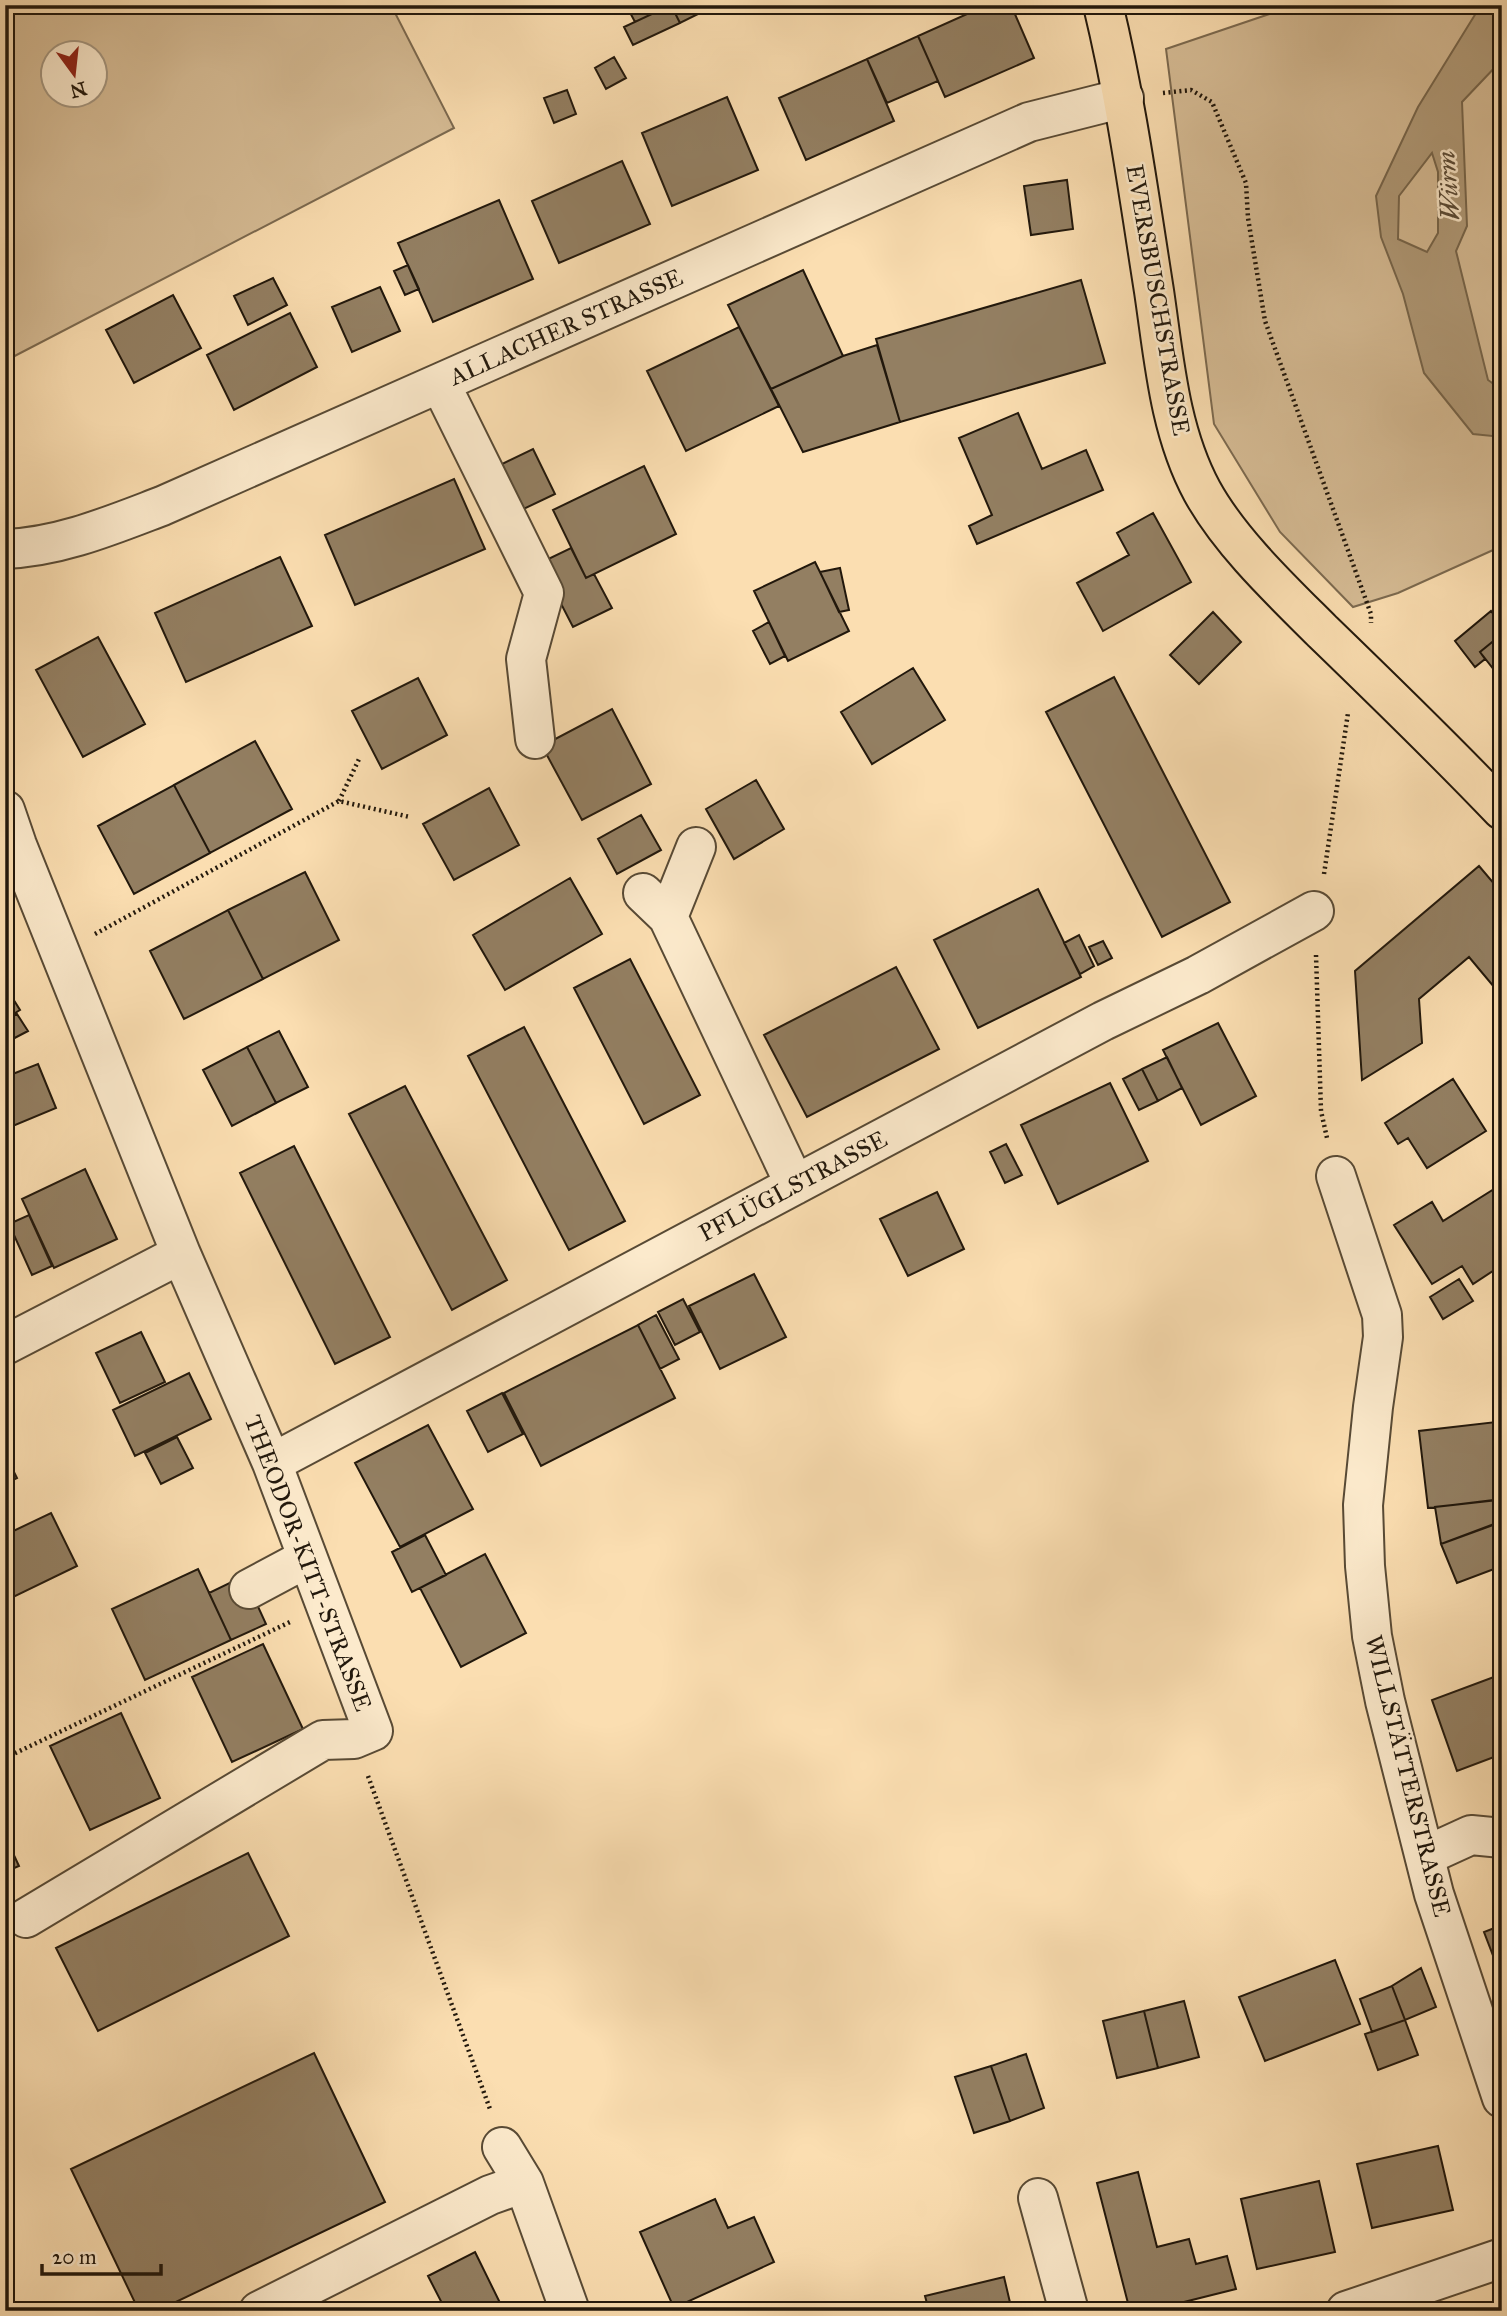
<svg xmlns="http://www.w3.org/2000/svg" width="1507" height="2316" font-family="'IM FELL Great Primer',serif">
<rect width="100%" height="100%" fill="#fbdeb1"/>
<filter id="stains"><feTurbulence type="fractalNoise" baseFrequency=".00286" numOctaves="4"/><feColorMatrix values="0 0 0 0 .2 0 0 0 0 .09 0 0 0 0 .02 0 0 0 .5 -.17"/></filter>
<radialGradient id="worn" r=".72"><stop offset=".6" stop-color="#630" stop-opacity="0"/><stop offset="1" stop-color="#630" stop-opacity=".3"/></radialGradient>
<path fill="#d6bc95" stroke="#7c6a50" stroke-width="2" fill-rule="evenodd" d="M18,5H391L454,128L5,361V13ZM52,52H94V94H52Z
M1296,5H1502V546L1398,593L1353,607L1280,532L1214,424L1166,49Z"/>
<path fill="#b19b79" stroke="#78674d" stroke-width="2" fill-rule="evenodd" d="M1481,5H1502V68L1500,62L1462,102L1467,226L1456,251L1488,380L1502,390V437L1473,434L1424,373L1403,294L1381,237L1376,196L1418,107ZM1432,153L1438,172V233L1427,252L1398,239L1399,196Z"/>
<path fill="#937f62" stroke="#22180c" stroke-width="2" d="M626,5H671L635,22Z
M671,5L680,23L633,45L624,27Z
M671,5H698L702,12L680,23Z
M987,5H1011L1034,58L945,97L918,36Z
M918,36L938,81L887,103L867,59Z
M614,57L626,78L606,89L595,68Z
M867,59L894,121L806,160L779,98Z
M567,90L576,114L554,123L544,98Z
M727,97L758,170L672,206L642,133Z
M622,161L650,224L559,263L532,201Z
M1067,180L1073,229L1031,235L1024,186Z
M499,200L533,279L433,322L398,243Z
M408,265L419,289L405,295L394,271Z
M803,270L843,356L771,389L728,305Z
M273,278L287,305L248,325L234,296Z
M1081,280L1105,363L900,422L876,339Z
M380,287L400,331L352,352L332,307Z
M173,295L201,348L134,383L106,330Z
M290,313L317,367L234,410L207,355Z
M739,327L779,406L686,451L647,371Z
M877,345L900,422L803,452L771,389L843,356Z
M1018,413L1042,469L1086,450L1103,490L977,544L969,526L992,515L959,438Z
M533,449L555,494L515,513L494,468Z
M644,466L676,534L586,578L553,510Z
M454,479L485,549L355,605L325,535Z
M1153,513L1191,582L1103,631L1077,583L1129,555L1117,533Z
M571,548L586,578L594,574L612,608L573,627L540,563Z
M280,557L312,626L186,682L155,613Z
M815,562L849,631L788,661L754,591Z
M840,568L849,610L839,612L820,572Z
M1491,611L1502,624V634L1480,652L1485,659L1475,667L1455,641Z
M1213,612L1241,642L1199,684L1170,655Z
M769,622L785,656L770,664L753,631Z
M1502,634V680L1480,652Z
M98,637L145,724L83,757L36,670Z
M913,668L945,720L872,764L841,712Z
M1114,677L1230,902L1162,937L1046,712Z
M418,678L447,735L382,769L352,711Z
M612,709L651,784L582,820L542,746Z
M255,741L292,809L210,853L174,785Z
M756,780L784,829L734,859L706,809Z
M174,785L210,853L134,894L98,826Z
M489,788L519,845L454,880L423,824Z
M641,815L661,850L617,874L598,839Z
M1479,866L1502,893V991L1499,993L1469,957L1419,999L1422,1043L1362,1080L1355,971Z
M305,872L339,940L263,979L228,910Z
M570,878L602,934L505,990L473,935Z
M1038,889L1081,977L978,1028L934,940Z
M228,910L263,979L184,1019L150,951Z
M1079,935L1094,966L1080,974L1064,943Z
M1103,941L1112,958L1098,965L1089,947Z
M630,959L700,1095L644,1124L574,988Z
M896,967L939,1049L807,1117L764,1035Z
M5,986L20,1010L5,1019Z
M17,1014L28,1031L5,1043V1021Z
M1218,1023L1256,1096L1201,1125L1163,1050Z
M524,1027L625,1221L569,1250L468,1056Z
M279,1031L308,1087L276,1103L247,1047Z
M247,1047L276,1103L232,1126L203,1070Z
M1167,1057L1182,1088L1158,1101L1142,1069Z
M38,1064L56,1108L8,1128L5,1121V1077Z
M1142,1069L1158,1101L1139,1110L1123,1079Z
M1453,1079L1486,1131L1427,1168L1408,1138L1398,1144L1385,1123Z
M1110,1083L1148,1161L1058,1204L1021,1125Z
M405,1086L507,1280L452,1310L349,1114Z
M1006,1144L1022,1175L1005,1183L990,1152Z
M294,1146L390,1337L335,1364L240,1173Z
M85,1169L117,1239L54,1268L22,1199Z
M1502,1184V1265L1473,1284L1462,1266L1432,1284L1394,1225L1432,1202L1443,1221Z
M937,1192L964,1249L908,1276L880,1219Z
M29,1215L52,1266L32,1275L9,1224Z
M754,1274L786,1337L720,1369L689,1306Z
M1459,1279L1473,1301L1443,1319L1430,1297Z
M683,1299L700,1332L675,1345L658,1312Z
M656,1315L679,1359L660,1369L638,1325Z
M638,1325L675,1398L541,1466L504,1393Z
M141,1332L165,1382L120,1403L96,1353Z
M189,1373L211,1419L135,1456L113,1410Z
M502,1393L523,1434L488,1452L467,1411Z
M1496,1422L1502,1468V1499L1428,1508L1419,1431Z
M428,1425L473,1509L400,1547L355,1463Z
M177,1437L193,1468L161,1484L145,1453Z
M5,1454L17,1478L5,1484Z
M1498,1500L1502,1521L1441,1544L1435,1507Z
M51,1513L77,1566L5,1601V1535Z
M1502,1521V1548L1493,1525Z
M1493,1525L1502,1548V1566L1457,1583L1441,1544Z
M425,1535L446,1575L412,1592L392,1552Z
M485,1554L526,1633L461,1667L420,1588Z
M198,1569L231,1640L145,1680L112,1609Z
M244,1576L266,1624L231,1640L209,1593Z
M263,1644L303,1729L232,1762L192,1677Z
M1502,1674V1754L1457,1771L1432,1700Z
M121,1713L160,1798L90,1830L50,1746Z
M5,1836L19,1866L5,1872Z
M248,1853L289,1936L98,2031L56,1948Z
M1502,1925V1979L1484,1932Z
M1335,1960L1360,2024L1265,2061L1239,1997Z
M1421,1968L1436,2007L1405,2020L1392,1986Z
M1392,1986L1405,2020L1372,2032L1360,1999Z
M1184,2001L1199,2057L1158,2068L1144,2011Z
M1144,2011L1158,2068L1117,2078L1103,2021Z
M1405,2020L1418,2055L1378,2070L1365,2034Z
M314,2053L385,2202L157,2311H139L71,2169Z
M1026,2054L1044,2108L1010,2121L991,2066Z
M991,2066L1010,2121L974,2133L955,2077Z
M1438,2146L1453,2210L1372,2228L1357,2164Z
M1138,2172L1157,2247L1189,2239L1196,2264L1227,2256L1236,2289L1180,2303L1182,2308L1172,2311H1130L1097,2183Z
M1319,2181L1335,2252L1257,2269L1241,2199Z
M715,2199L728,2228L754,2217L774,2262L674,2308L640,2232Z
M475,2252L504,2311H446L428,2276Z
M1004,2277L1012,2311H929L925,2296Z"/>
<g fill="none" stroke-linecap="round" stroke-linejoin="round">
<g stroke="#584a35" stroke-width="42">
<path id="minor" d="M440,383L544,593L526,659L535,739
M5,549C60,547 112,525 162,506L1029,122L1124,98
M5,810L17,845L181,1254L272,1463L373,1731L354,1739L323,1740L26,1918
M643,893L668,917L795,1185
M668,917L696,847
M1336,1176L1382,1315L1383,1337L1373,1407L1363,1505L1365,1566L1372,1636L1385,1701L1434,1894L1502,2098
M5,1345L181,1254
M272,1463L1103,1021L1198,975L1314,911
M249,1589L307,1558
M1425,1856L1471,1835L1502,1838
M502,2147L524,2183L570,2311
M1038,2198L1069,2311
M259,2311L490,2195L524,2183
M1346,2311L1502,2258"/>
</g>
<g stroke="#22180c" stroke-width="42">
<path id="major" d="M1103,5C1126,100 1139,196 1154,291C1164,358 1169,430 1202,491C1230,542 1281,590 1322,631C1383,690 1443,748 1502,810"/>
</g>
<path stroke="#22180c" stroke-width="4.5" stroke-dasharray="2 3.5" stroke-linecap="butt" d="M1163,93L1191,90L1212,102L1246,183L1248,218L1265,321L1371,614V623
M339,801L360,757
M1324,874L1348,713
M95,934L339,801L410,817
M1316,955L1321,1111L1327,1138
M5,1758L290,1622
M368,1776L490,2109"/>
<use href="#minor" stroke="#fceacc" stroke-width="38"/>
<use href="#major" stroke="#fbdeb1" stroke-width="38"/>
</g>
<g text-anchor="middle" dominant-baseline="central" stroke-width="5" stroke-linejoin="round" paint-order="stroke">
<g font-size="24" fill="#22180c" stroke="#fceacc">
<text transform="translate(1158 300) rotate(80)">EVERSBUSCHSTRASSE</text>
<text transform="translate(566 327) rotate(-24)">ALLACHER STRASSE</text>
<text transform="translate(793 1186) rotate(-28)">PFLÜGLSTRASSE</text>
<text transform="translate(308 1563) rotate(69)">THEODOR-KITT-STRASSE</text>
<text transform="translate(1408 1776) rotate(76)">WILLSTÄTTERSTRASSE</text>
</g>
<g font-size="26" font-style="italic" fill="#5b4c38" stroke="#fceacc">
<text transform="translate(1448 186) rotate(-94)">Würm</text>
</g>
</g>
<rect width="1507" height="2316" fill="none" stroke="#fbdeb1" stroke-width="28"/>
<rect x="7" y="7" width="1493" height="2302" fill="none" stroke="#22180c" stroke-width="3.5"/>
<rect x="14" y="14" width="1479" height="2288" fill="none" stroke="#22180c" stroke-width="2"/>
<g transform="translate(74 74) rotate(165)"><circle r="33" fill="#fceacc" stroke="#a5967f" stroke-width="2"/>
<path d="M0-5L12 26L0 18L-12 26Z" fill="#8f2418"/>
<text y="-10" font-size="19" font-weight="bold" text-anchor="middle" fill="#22180c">N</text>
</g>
<path d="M42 2264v10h119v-10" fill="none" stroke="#22180c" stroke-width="3.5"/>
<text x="52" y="2264" font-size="21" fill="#22180c" stroke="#fceacc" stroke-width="5" paint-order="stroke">20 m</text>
<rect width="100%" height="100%" filter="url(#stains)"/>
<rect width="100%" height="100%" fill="url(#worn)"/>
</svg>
